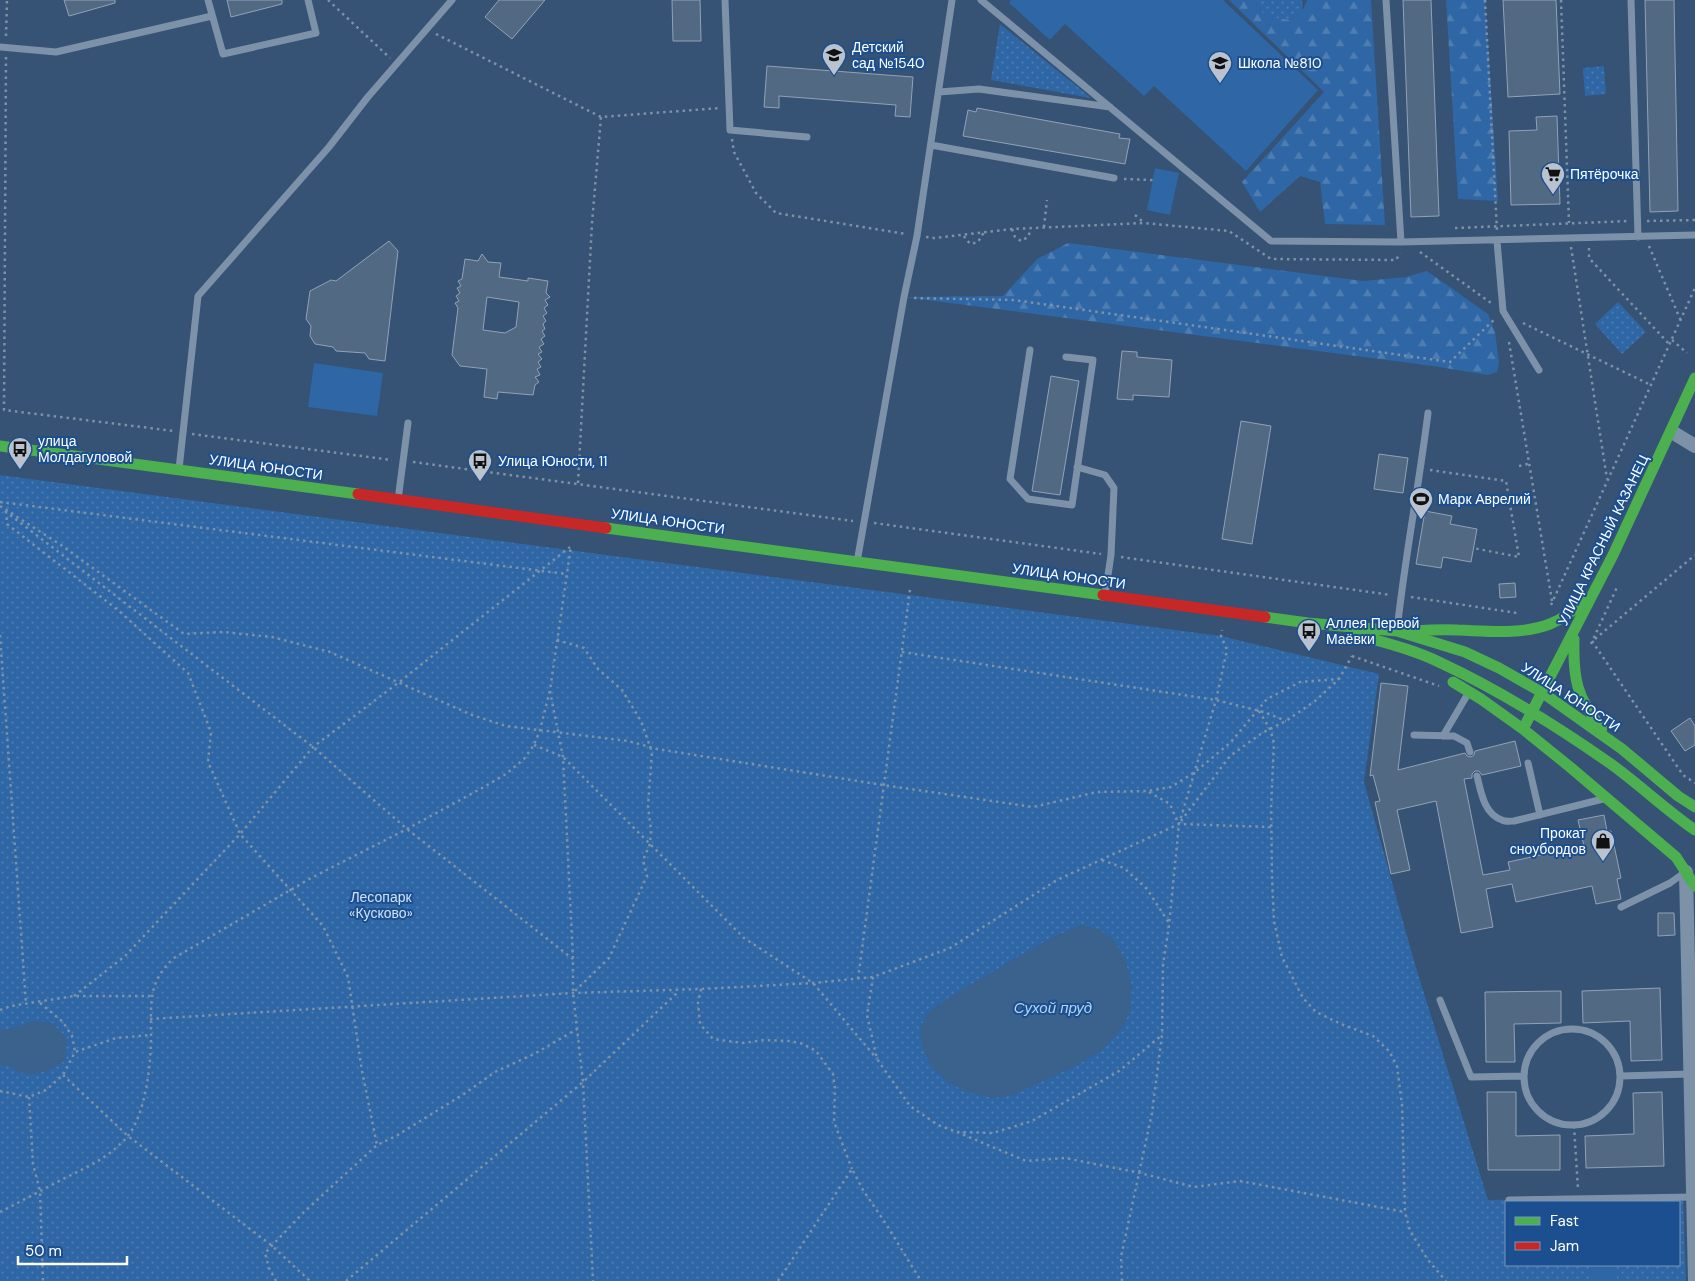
<svg xmlns="http://www.w3.org/2000/svg" width="1695" height="1281" font-family="'DM Sans',sans-serif">
<defs>
<pattern id="forest-firs" width="22" height="20" patternUnits="userSpaceOnUse" patternTransform="scale(1.25)"><rect width="22" height="20" fill="#2f66a5"/><path d="M5 1l3.5 6h-7zM16 11l3.5 6h-7z" fill="#4e7db2"/></pattern>
<pattern id="park-dots" width="8" height="8" patternUnits="userSpaceOnUse" patternTransform="scale(1.25)"><rect width="8" height="8" fill="#2f66a5"/><path d="M2 2h.1M6 6h.1" fill="none" stroke="#4e7db2" stroke-width="1.8" stroke-linecap="round"/></pattern>
</defs>
<rect width="100%" height="100%" fill="#365274"/>
<path fill="url(#forest-firs)" d="M1229,0H1254L1265,16L1303,10L1307,0H1371L1385,225L1325,224L1320,182L1300,176L1260,212L1242,182L1324,92Z
M1446,0H1485L1498,201L1458,199Z
M1068,243L1363,281L1406,277L1427,271L1488,314L1495,332L1499,363L1497,372L1488,375L1433,366L904,297L1003,296L1037,259Z"/>
<path fill="url(#park-dots)" fill-rule="evenodd" d="M1254,0H1302L1303,10L1290,20L1265,16Z
M1000,24L1091,98L991,80Z
M1604,66L1606,94L1585,96L1583,68Z
M1618,302L1646,332L1622,354L1595,324Z
M0,475L1221,636L1379,674L1364,782L1414,961L1488,1200L1683,1197L1686,1281H0ZM1506,1202H1679V1265H1506Z"/>
<path fill="#2f66a5" d="M1011,0H1223L1318,90L1246,171L1154,86L1144,96L1065,24L1050,40L1009,3Z
M1155,168L1179,173L1170,215L1147,210Z
M314,363L383,373L377,416L308,407Z
M1591,1265H1617V1281H1591Z"/>
<path fill="#3b618d" d="M1081,925L1096,928L1112,938L1125,959L1132,986L1130,1012L1120,1031L1102,1050L1079,1064L1013,1095L994,1098L967,1092L949,1083L930,1065L922,1045L920,1028L927,1014L946,999L1049,939Z
M33,1021L52,1023L67,1038L65,1060C54,1069 39,1076 23,1073C15,1071 10,1065 0,1065V1029H9Z"/>
<path fill="#526984" stroke="#92a2b6" fill-rule="evenodd" d="M64,0H115V3L69,16Z
M227,0H282V4L231,17Z
M499,0H545L512,39L485,17Z
M672,0H700L701,41H673Z
M1403,0H1431L1439,216L1411,217Z
M1503,0H1556L1560,94L1508,97Z
M1645,0H1674L1678,211L1650,212Z
M767,66L913,77L910,117L895,116L896,105L779,96V108L764,107Z
M977,108L1120,134L1119,138L1130,139L1125,164L963,136L968,110L976,112Z
M1557,116L1560,204L1511,205L1509,131L1537,130L1536,117Z
M389,241L398,251L385,361L369,359L365,353L336,351L333,347L315,344L310,336L311,326L306,319L310,291L331,280L336,281Z
M482,254L488,262L501,263L499,277L528,281V278L548,281L546,293L550,297L545,300L548,305L544,308L547,313L543,316L546,321L543,324L545,329L542,331L545,336L541,339L544,344L539,347L542,352L538,354L542,359L538,362L541,367L537,369L540,375L535,377L539,382L535,385L533,395L498,392L497,399L484,397L487,369L460,366L452,355L458,308L455,303L459,301L456,296L460,293L457,288L461,286L458,281L462,279L465,259L478,261ZM487,297L519,302L516,327L505,333L483,330Z
M1122,351L1137,352V357L1172,360L1169,397L1133,395V400L1117,399Z
M1051,376L1079,381L1060,495L1032,491Z
M1241,421L1271,426L1252,544L1222,539Z
M1379,454L1408,458L1403,493L1374,489Z
M1425,511L1452,516L1450,524L1477,529L1471,562L1443,557L1441,568L1416,564Z
M1515,583L1516,597L1500,598L1499,584Z
M1381,683L1408,686L1398,770L1465,753L1467,756L1471,757L1474,755L1475,751L1515,741L1521,766L1482,775L1479,771H1475L1472,774V778L1464,779L1483,875L1510,870L1508,862L1584,846L1578,820L1604,815L1607,831H1611L1621,878L1617,879L1621,899L1596,904L1592,886L1516,902L1512,884L1486,889L1493,927L1461,933L1436,801L1397,810L1410,870L1391,874L1375,802L1380,801L1373,775L1370,776Z
M1690,718L1695,726V745L1685,751L1671,731Z
M1658,913H1674L1675,935L1658,936Z
M1660,988L1662,1060L1631,1061L1630,1021L1583,1023L1582,991Z
M1561,991V1023L1514,1024L1515,1062H1486L1485,992Z
M1487,1092H1516V1136L1560,1135V1170H1488Z
M1662,1092L1664,1166L1586,1168L1585,1136L1634,1134L1633,1093Z"/>
<g fill="none" stroke-linecap="round" stroke-linejoin="round">
<path stroke="#7d92a8" stroke-width="2.5" stroke-dasharray="2.5 4" stroke-linecap="butt" d="M328,0L390,58
M1485,0L1497,231
M1561,0L1569,223
M436,34L601,117L720,108
M6,36L7,0
M6,57L4,410L174,431
M732,139L734,152L756,193L776,213L906,234
M1124,179L1153,180
M1135,215L1143,222
M1647,221L1695,220
M1044,227L1047,200
M1455,228L1629,221
M1012,229L1015,237L1021,241L1028,237L1031,229
M964,236L966,240L971,244L978,242L984,232
M926,237L934,238L1012,229L1144,223L1229,231L1271,259L1396,260L1400,253
M1649,246L1681,321
M1571,247L1607,479
M1589,248V258L1670,345
M1420,252L1491,303
M914,298L1014,300L1450,362L1496,318
M1523,323L1651,385
M1672,340L1687,353
M1509,342L1552,601
M192,434L392,460
M413,462L853,521
M1519,466L1528,464
M1430,470L1506,481L1519,557L1473,548
M578,483L592,223L601,117
M0,502L566,574
M0,506L61,545L184,634L223,632L272,637L330,652L472,715L506,726L628,741L657,749L883,785L1033,807L1097,792L1148,791L1171,787L1195,772L1230,743L1267,699L1300,682L1339,679
M5,511L313,747L407,829L573,959
M6,511L7,524L119,611L188,673L211,732L208,762L240,834L323,926L348,977L362,1071L377,1145
M874,523L1101,554
M1121,557L1391,595
M1411,597L1517,613
M1551,605L1695,288
M0,635L26,1004
M1595,639L1695,555
M557,640L584,648L598,669L622,690L641,721L652,752L648,806L651,830L650,844L643,860L647,876L609,958L574,992
M1592,641L1683,775L1695,783
M1591,644L1618,585
M902,652L1216,700L1264,712L1286,721
M1352,656L1439,686
M550,691L563,757L573,959V993L583,1082L593,1281
M1259,711L1270,729L1274,743L1271,808L1272,877L1274,921L1282,957L1303,998L1316,1012L1341,1024L1373,1036L1389,1051L1397,1066L1402,1105L1405,1212L1410,1231L1428,1260L1446,1281
M534,745L563,757L744,938L813,983L877,1059
M1149,792L1170,804L1178,823
M1181,821L1230,756L1262,733L1286,721L1315,701L1339,679L1352,656
M1102,860L1124,868L1147,889L1169,923
M873,977L867,1015L877,1059L910,1106L938,1125L957,1132L993,1133L1032,1121L1119,1071L1162,1035
M858,979L910,590
M701,989L698,1003L700,1024L713,1039L743,1043L764,1040L790,1041L803,1044L816,1051L833,1074L835,1089L834,1122L852,1169
M74,996L125,956L240,834L313,747L398,683L570,547
M40,1003L63,1022L72,1036L75,1052
M0,1010L11,1006L74,996H151
M150,1019L573,993L701,989L813,983L873,977L950,948L1057,880L1179,824L1271,827
M63,1075L128,1136L271,1245L310,1281
M0,1091L29,1097L46,1090L63,1075L75,1052L116,1038L151,1035
M29,1097L33,1164L40,1191L43,1281
M1574,1126L1578,1189
M957,1132L1026,1161L1065,1158L1140,1173L1194,1187L1240,1181L1405,1212
M0,1212C20,1202 40,1191 61,1180C85,1168 109,1158 127,1137C146,1114 151,1064 151,1035C151,1002 148,982 174,958L311,878L407,829L482,788L506,774L524,759L534,745L540,730L550,690L571,546
M276,1281L269,1268L265,1253L304,1212L377,1145L396,1136L464,1094L495,1072L536,1053L577,1029
M346,1281L583,1082L679,991
M778,1281L852,1169L863,1190L886,1224L921,1281
M1122,1281L1121,1257L1152,1113L1162,1035L1163,965L1169,925L1179,824L1216,700L1227,650L1221,636L1222,630"/>
<path stroke="#7d92a8" stroke-width="7" d="M208,0L223,54L316,33L308,0
M725,0L730,130L807,137
M981,0L1271,241L1401,242
M1386,0L1401,242L1695,235
M1631,0L1638,237
M0,47L56,52L212,16
M939,92L979,89L1110,107
M931,145L1114,178
M1497,241L1503,311L1539,370
M1030,350L1010,479L1028,499L1072,505L1093,360L1066,357
M1077,467L1105,475L1114,488L1111,555L1105,595
M179,469L198,296L329,147L367,98L452,0
M398,500L408,423
M857,562L904,297L917,236L952,0
M1397,630C1405,557 1419,485 1428,413
M1414,735L1454,736L1467,743L1470,752
M1443,736L1469,692
M1528,763L1540,815
M1477,776C1481,792 1484,814 1502,820C1505,822 1510,821 1514,821L1603,799
M1621,907L1670,883L1684,873
M1440,1000L1471,1077L1523,1076
M1524 1077a48 48 0 1 1 96 0a48 48 0 1 1-96 0Z
M1621,1076L1690,1074
M1509,1200L1693,1197"/>
<path stroke="#7d92a8" stroke-width="14" d="M1672,432L1695,446
M1686,872L1695,1281"/>
<path stroke="#4caf50" stroke-width="11" d="M0,446L358,494
M606,528L1103,595
M1265,617L1308,623L1397,631L1465,652L1499,668L1543,693L1622,749L1678,796L1695,807
M1411,631C1427,630 1442,629 1458,630C1488,631 1521,635 1550,624C1565,618 1576,608 1588,598
M1358,635C1386,643 1415,650 1441,663C1499,690 1558,727 1611,764C1640,785 1666,810 1695,830
M1574,639C1573,677 1576,698 1602,728
M1453,682L1481,699L1523,729L1570,767L1676,857L1695,886
M1523,729L1613,555L1695,378"/>
<path stroke="#c62828" stroke-width="11" d="M358,494L606,528
M1103,595L1265,617"/>
</g>
<defs>
<g id="school-pin" transform="scale(1.25)"><path d="M0 17L-7.5 6A9.5 9.5 0 1 1 7.5 6Z" fill="#b9c2ce" stroke="#1b4f8f"/><path d="M0-5L7-2L0 1L-7-2ZM-4 1L0 2.5L4 1V4Q0 6-4 4Z" fill="#111"/></g>
<g id="supermarket-pin" transform="scale(1.25)"><path d="M0 17L-7.5 6A9.5 9.5 0 1 1 7.5 6Z" fill="#b9c2ce" stroke="#1b4f8f"/><path d="M-6-5.5h2.5l.6 2H6L4.5 2H-2.5L-4.4-4H-6ZM-1.5 3.2a1.3 1.3 0 1 0 .1 0ZM3 3.2a1.3 1.3 0 1 0 .1 0Z" fill="#111"/></g>
<g id="bus-pin" transform="scale(1.25)"><path d="M0 17L-7.5 6A9.5 9.5 0 1 1 7.5 6Z" fill="#b9c2ce" stroke="#1b4f8f"/><path d="M-5-6H5V4H4V6H2V4H-2V6H-4V4H-5ZM-3.5-4V0h7V-4ZM-3.5 1.2v1.5H-2V1.2ZM2 1.2v1.5H3.5V1.2Z" fill="#111"/></g>
<g id="stadium-pin" transform="scale(1.25)"><path d="M0 17L-7.5 6A9.5 9.5 0 1 1 7.5 6Z" fill="#b9c2ce" stroke="#1b4f8f"/><path d="M0-5a6.5 5 0 1 0 0 10a6.5 5 0 1 0 0-10ZM-3.5-1.8h7v3.6h-7Z" fill="#111"/></g>
<g id="shop-pin" transform="scale(1.25)"><path d="M0 17L-7.5 6A9.5 9.5 0 1 1 7.5 6Z" fill="#b9c2ce" stroke="#1b4f8f"/><path d="M-5-2.5h2.3a2.7 3.5 0 0 1 5.4 0H5L5.5 6h-11ZM-1.5-2.5h3a1.5 2.3 0 0 0-3 0Z" fill="#111"/></g>
</defs>
<g fill-rule="evenodd">
<use href="#school-pin" x="834" y="55"/>
<use href="#school-pin" x="1220" y="63"/>
<use href="#supermarket-pin" x="1553" y="174"/>
<use href="#bus-pin" x="20" y="449"/>
<use href="#bus-pin" x="480" y="461"/>
<use href="#stadium-pin" x="1421" y="499"/>
<use href="#bus-pin" x="1309" y="631"/>
<use href="#shop-pin" x="1603" y="841"/>
</g>
<g text-anchor="middle" dominant-baseline="central" stroke-width="4" stroke-linejoin="round" paint-order="stroke">
<g font-size="14" fill="#fff" stroke="#1b4f8f" text-anchor="start">
<text x="852" y="47">Детский<tspan x="852" dy="16">сад №1540</tspan></text>
<text x="1238" y="63">Школа №810</text>
<text x="1570" y="174">Пятёрочка</text>
<text x="38" y="441">улица<tspan x="38" dy="16">Молдагуловой</tspan></text>
<text x="498" y="461">Улица Юности, 11</text>
<text x="1438" y="499">Марк Аврелий</text>
<text x="1326" y="623">Аллея Первой<tspan x="1326" dy="16">Маёвки</tspan></text>
<text x="1586" y="833" text-anchor="end">Прокат<tspan x="1586" dy="16">сноубордов</tspan></text>
</g>
<g font-size="14" fill="#fff" stroke="#1b4f8f">
<text transform="translate(266 467) rotate(8)">УЛИЦА ЮНОСТИ</text>
<text transform="translate(668 521) rotate(8)">УЛИЦА ЮНОСТИ</text>
<text transform="translate(1603 540) rotate(-64)">УЛИЦА КРАСНЫЙ КАЗАНЕЦ</text>
<text transform="translate(1069 576) rotate(8)">УЛИЦА ЮНОСТИ</text>
<text transform="translate(1571 697) rotate(33)">УЛИЦА ЮНОСТИ</text>
</g>
<g font-size="14" fill="#cfe3fa" stroke="#1b4f8f">
<text x="381" y="897">Лесопарк<tspan x="381" dy="16">«Кусково»</tspan></text>
</g>
<g font-size="15" font-style="italic" fill="#b5d3f5" stroke="#1b4f8f">
<text x="1053" y="1008">Сухой пруд</text>
</g>
</g>
<rect x="1505" y="1201" width="175" height="65" fill="#1b4f8f" stroke="#7695bc"/>
<rect x="1515" y="1217" width="25" height="8" fill="#4caf50" stroke="#7695bc"/>
<text x="1550" y="1226" font-size="15" fill="#ffffff">Fast</text>
<rect x="1515" y="1242" width="25" height="8" fill="#c62828" stroke="#7695bc"/>
<text x="1550" y="1251" font-size="15" fill="#ffffff">Jam</text>
<path d="M18 1256v8h109v-8" fill="none" stroke="#ffffff" stroke-width="2.5"/>
<text x="25" y="1256" font-size="15" fill="#ffffff" stroke="#1b4f8f" stroke-width="4" paint-order="stroke">50 m</text>
</svg>
